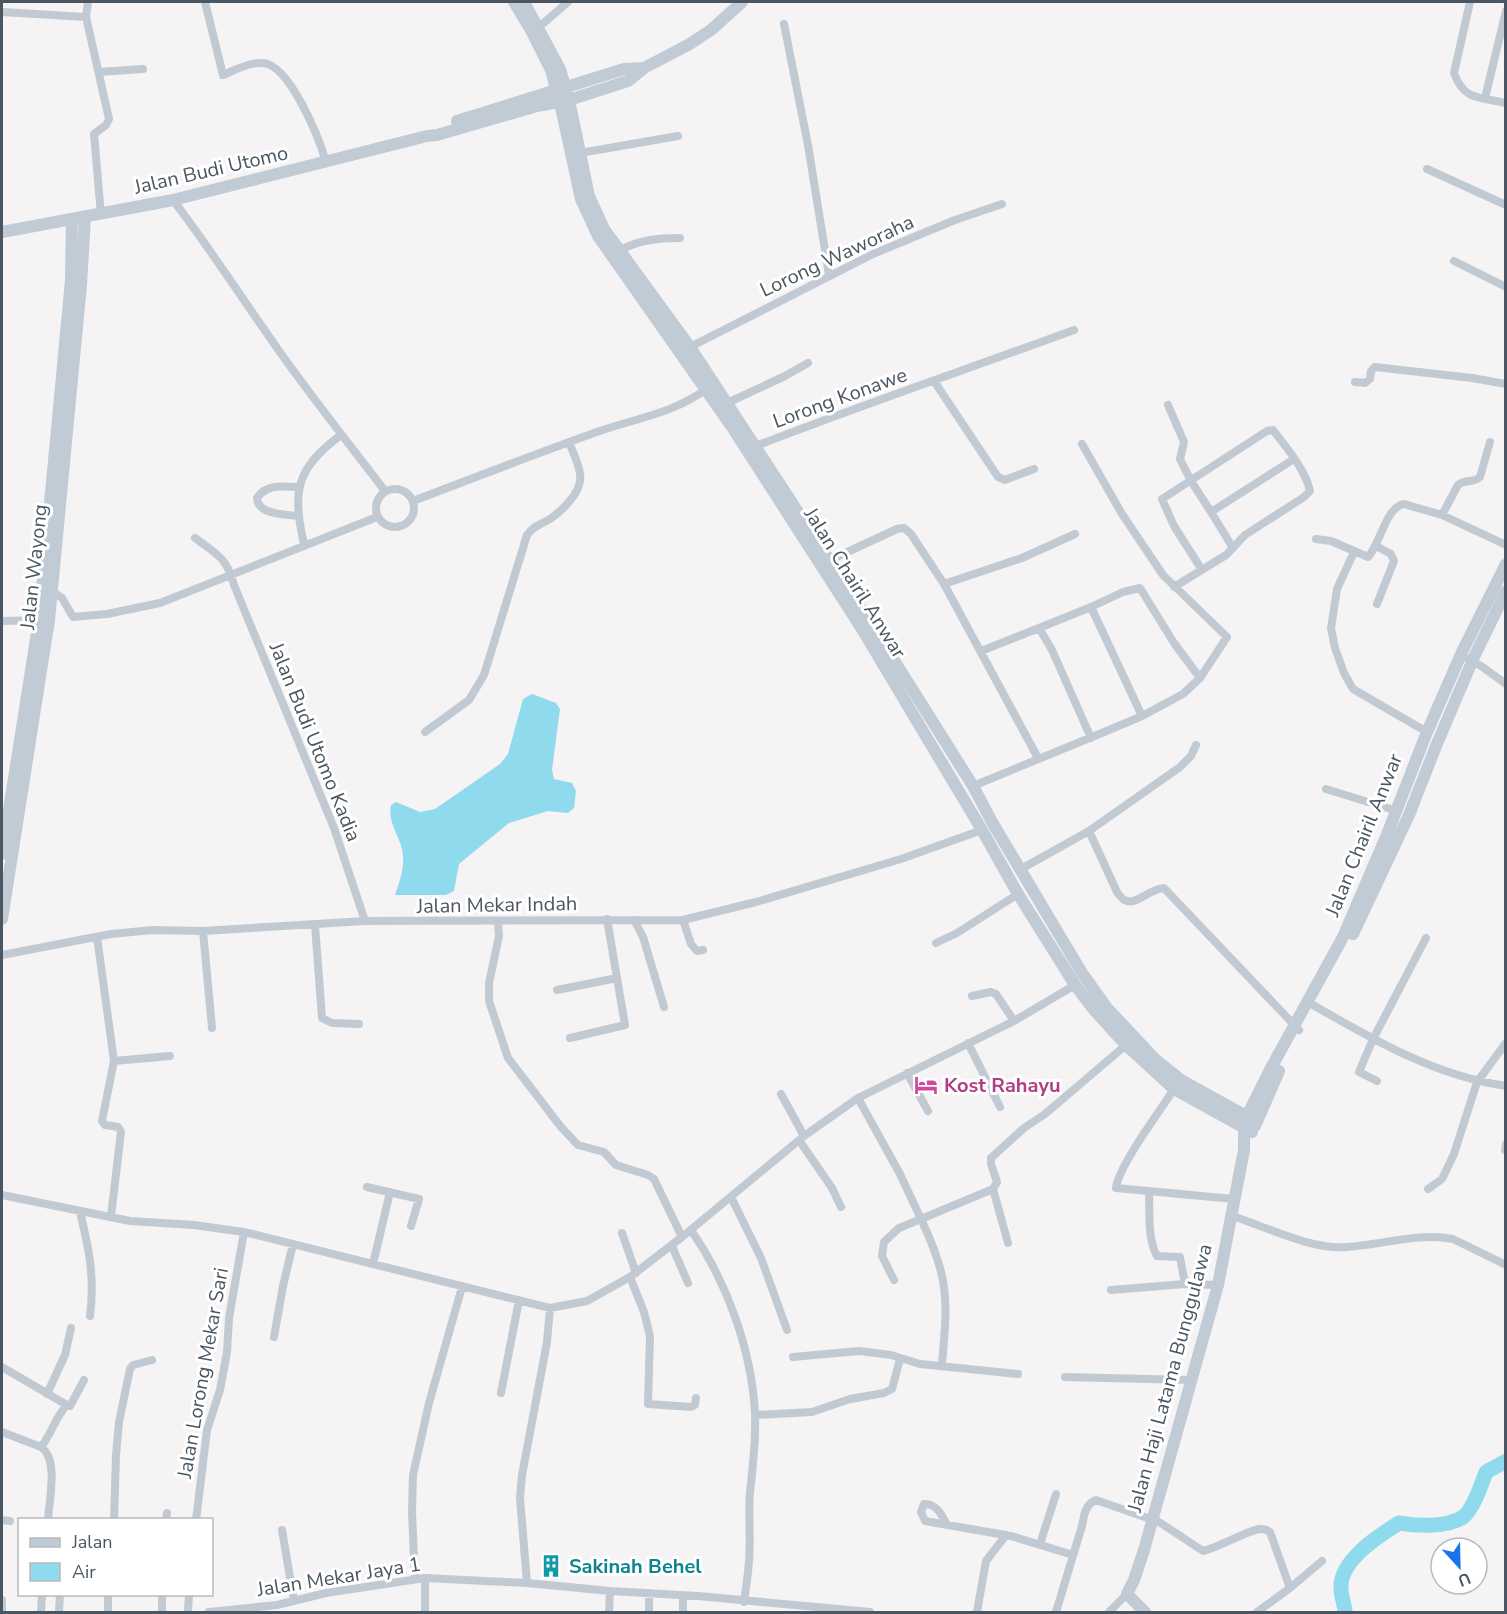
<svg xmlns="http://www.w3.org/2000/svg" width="1507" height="1614" font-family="'Nunito Sans',sans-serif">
<rect width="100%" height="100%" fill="#f5f3f3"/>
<path fill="#90daee" d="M532,694L556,703L560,709L552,770L554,779L572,783L576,791L574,808L568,813L548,811L509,823L459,864L454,891L446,895H395C399,883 404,870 403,856C402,837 387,825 391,805L396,802L420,812L435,809L500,764L508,754L523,699Z"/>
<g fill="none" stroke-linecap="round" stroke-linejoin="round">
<path stroke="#90daee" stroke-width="15" d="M1345,1612C1345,1605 1341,1597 1341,1589C1339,1561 1378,1536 1399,1523C1416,1526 1447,1528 1463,1517C1473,1510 1482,1483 1486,1472L1506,1461"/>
<path stroke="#c1cad2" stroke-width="8" d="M88,2L86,17L109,119L106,125L94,134L101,215
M205,2L223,75C235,70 250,62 263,63C290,65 319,138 326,162
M1470,2L1454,73C1464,101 1480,97 1506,103
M2,12L86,17
M784,24L808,145L829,275
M539,27L568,2
M99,72L143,69
M1485,98L1506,11
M580,153L678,136
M1427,169L1506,205
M173,200C206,243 235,288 266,332C303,387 345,438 385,491
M620,250C640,240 657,238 680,238
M1454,261L1506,287
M690,347L873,254L955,220L1002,204
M934,381L998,477L1005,480L1034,469
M1355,382L1365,383L1370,379L1371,371L1375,367L1472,378L1506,384
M727,403L783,377L808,363
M1168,405L1184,442L1180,459L1191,481L1211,512L1294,459
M756,446C861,405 968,369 1074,330
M376 508a19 19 0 1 1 38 0a19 19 0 1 1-38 0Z
M413,501C473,478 533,455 594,433C635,418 671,415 708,388
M1211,512L1233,548
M1442,515L1458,485C1465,479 1474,483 1480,477L1490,442
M297,516C284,514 258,515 257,498C267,483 284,487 300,487
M195,538C217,554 227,558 234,585L334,828L365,921
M1316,539L1331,541L1368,557C1381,543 1385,508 1404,504L1442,515L1506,545
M304,544C292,491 296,468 341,435
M1376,546L1391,554L1394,561L1377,604
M1354,552L1337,589L1331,628L1335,648L1344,673L1353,689L1427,732
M830,560L897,529L904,528L911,534L944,584L1038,758
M944,584L1022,558L1075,534
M1174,587L1226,555L1245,535L1304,497L1310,491C1305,469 1286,447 1273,430L1267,431L1162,499L1174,526L1202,570
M52,591L62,598L73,617L107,614L160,603L377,517
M2,621L43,620
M981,651L1039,628
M1468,659L1481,666L1506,684
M1142,716L1091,607L1123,592L1140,588L1174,643L1200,678
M425,732L469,700L484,675L527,535C532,527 541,524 550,519C557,514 563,509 568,503C589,480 579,468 569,442
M1091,738L1052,650L1039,628L1091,607
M973,786L1109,730L1142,716L1183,694L1200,678L1227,637L1163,575L1122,514L1082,444
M1326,789L1397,811
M1089,831L1180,767L1191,756L1196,745
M1021,869L1089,831L1117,892C1131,915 1145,889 1164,888L1299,1030
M634,920L643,937L664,1007
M683,920L691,944L697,951L703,950
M498,922L499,936L489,983V1001L508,1058L561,1127L578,1145L604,1152L616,1165L648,1175L654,1179L682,1237
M315,925L322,1018L332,1023L359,1024
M203,931L212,1028
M97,937L114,1061L170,1056
M936,943L957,933L1018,894
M2,955L111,934L153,930L203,931L365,921L683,920L756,902L901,859L982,830
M557,990L617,978
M972,996L991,992L996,994L1014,1021
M1313,1005C1374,1040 1435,1076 1506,1086
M570,1038L625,1025L607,919
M968,1043L1000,1107
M907,1073L928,1111
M1377,1081L1359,1072L1373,1039L1426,938
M1174,1089C1160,1111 1119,1165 1116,1188L1234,1199
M781,1094L804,1136
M858,1098L900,1174L921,1219L899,1228L884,1242L882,1256L894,1280
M799,1140L832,1188L841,1207
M1505,1150L1506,1144
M367,1187L419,1199L411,1226
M993,1189L1008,1243
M1428,1189L1442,1179L1454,1154L1477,1082L1506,1043
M1149,1192C1150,1213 1147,1238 1157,1256L1180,1257L1185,1284L1218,1285
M2,1195L130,1221L194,1225L244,1232L550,1308L587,1301L630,1277L682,1237L804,1136L858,1098L1014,1021L1075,985
M731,1197L761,1258L787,1330
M80,1212C89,1249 95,1277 90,1316
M111,1216L121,1132L118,1127L105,1125L102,1121L114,1061
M1232,1216C1267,1227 1311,1250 1347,1247C1382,1245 1418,1232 1453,1239L1506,1265
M691,1230C727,1282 752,1351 755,1414C756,1441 753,1466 750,1492C748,1515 751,1538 749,1561C748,1575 746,1588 744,1602
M622,1233L636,1273
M672,1246L688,1283
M373,1264L390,1192
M630,1277L644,1312L650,1336L648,1404L691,1407L695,1405L696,1398
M1111,1290L1185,1284
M274,1337L283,1286L293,1244
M793,1357L859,1351L891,1355L920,1364L1018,1374
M942,1365C944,1338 948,1308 943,1281C939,1259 930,1238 921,1219L993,1189L997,1182L991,1164V1158L1024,1128L1045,1114L1126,1045
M2,1367L67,1405
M1065,1377L1190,1380
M501,1393L519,1300
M47,1394L65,1355L71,1328
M755,1415L812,1412L850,1399L884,1393L892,1389L900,1359
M2,1432L41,1447C51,1435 57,1414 67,1405L70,1406L84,1380
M41,1447C59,1459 49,1500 48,1520
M2,1520L10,1521
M114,1520L116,1455L119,1422L130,1369L133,1365L152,1360
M166,1520L167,1513
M196,1520L207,1430L220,1390L227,1352L229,1318L244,1232
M947,1525C942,1515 936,1503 924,1504L921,1512L925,1521L1011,1536L1073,1555
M282,1530L294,1601
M1040,1544L1056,1494
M425,1578V1612
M415,1579L412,1512L413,1475L429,1403L462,1287
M527,1583L520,1498L522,1475L547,1342L550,1308
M1290,1588L1322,1561
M649,1593V1612
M108,1594V1612
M162,1594V1612
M683,1596V1612
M2,1612V1600
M41,1612L42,1594
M59,1612L60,1594
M188,1612L189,1594
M209,1612L277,1605L326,1593L425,1578L527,1583L610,1591L698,1596L870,1612
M609,1612L610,1591
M977,1612L986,1561L1006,1535
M1056,1612L1082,1526C1084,1516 1085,1504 1096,1500L1159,1522L1203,1551C1221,1547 1245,1531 1260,1529C1265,1529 1265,1529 1270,1532L1290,1588L1257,1612
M1109,1612L1127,1594"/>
<path stroke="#c1cbd6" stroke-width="12" d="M514,2L532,32L551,70L562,112L581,199L598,236L732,427L862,629L982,830L1018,894L1075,985L1095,1011L1126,1045L1174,1089L1252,1132
M524,2L560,69L569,100L589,196L604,229L690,347L870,622L973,786L992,822L1082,973L1107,1008L1156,1060L1181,1080L1257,1122
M457,121L624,69L644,68
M2,232L173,200L427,136L437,135L537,106L569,100L628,81L644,68L688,45L711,30L742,2
M2,854L39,620L71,280L72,219
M2,919L49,620L81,285L85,217
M1353,934L1409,815L1436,746L1474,657L1506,591
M1255,1126L1279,1071
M1145,1612L1127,1594L1134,1580L1144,1550L1218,1285L1244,1150V1129L1247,1116L1271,1068L1343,937L1388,832L1427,732L1462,652L1506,564"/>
</g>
<defs>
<g id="hotel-bare" transform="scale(1.8)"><path d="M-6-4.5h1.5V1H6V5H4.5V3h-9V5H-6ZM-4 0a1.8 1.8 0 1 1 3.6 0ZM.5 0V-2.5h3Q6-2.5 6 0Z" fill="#d1479c" stroke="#fff" stroke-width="2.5" paint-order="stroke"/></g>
<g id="building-bare" transform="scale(1.8)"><path d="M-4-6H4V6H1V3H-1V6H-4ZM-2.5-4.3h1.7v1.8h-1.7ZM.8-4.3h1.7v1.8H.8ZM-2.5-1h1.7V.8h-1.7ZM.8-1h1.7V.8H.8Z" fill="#0f9aa8" stroke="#fff" stroke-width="2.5" paint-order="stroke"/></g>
</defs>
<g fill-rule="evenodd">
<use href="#hotel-bare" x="926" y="1085"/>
<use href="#building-bare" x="551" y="1566"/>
</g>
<g text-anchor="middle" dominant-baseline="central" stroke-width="6" stroke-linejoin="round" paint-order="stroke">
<g font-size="20" fill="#4a5661" stroke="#fff">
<text transform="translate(211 170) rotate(-13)">Jalan Budi Utomo</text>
<text transform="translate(837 256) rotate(-25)">Lorong Waworaha</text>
<text transform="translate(840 398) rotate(-20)">Lorong Konawe</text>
<text transform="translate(34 567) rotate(-84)">Jalan Wayong</text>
<text transform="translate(855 583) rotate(58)">Jalan Chairil Anwar</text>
<text transform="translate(315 742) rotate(68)">Jalan Budi Utomo Kadia</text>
<text transform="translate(1364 835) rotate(-68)">Jalan Chairil Anwar</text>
<text transform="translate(497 905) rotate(-1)">Jalan Mekar Indah</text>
<text transform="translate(203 1373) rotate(-80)">Jalan Lorong Mekar Sari</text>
<text transform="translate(1170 1378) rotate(-75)">Jalan Haji Latama Bunggulawa</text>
<text transform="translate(339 1577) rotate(-9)">Jalan Mekar Jaya 1</text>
</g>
<g font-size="20" font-weight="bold" fill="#b23c85" stroke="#fff" text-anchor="start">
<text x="944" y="1085">Kost Rahayu</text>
</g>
<g font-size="20" font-weight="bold" fill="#0d838f" stroke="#fff" text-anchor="start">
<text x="569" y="1566">Sakinah Behel</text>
</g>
</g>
<rect width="1507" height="1614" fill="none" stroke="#4a5661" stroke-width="6"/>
<rect x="18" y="1518" width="195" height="78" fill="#ffffff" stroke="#b7bbc0" stroke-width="1.5"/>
<rect x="30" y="1538" width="30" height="9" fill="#c1cbd6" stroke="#b7bbc0" stroke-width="1.5"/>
<text x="72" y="1548" font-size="18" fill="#4a5661">Jalan</text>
<rect x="30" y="1563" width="30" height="18" fill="#90daee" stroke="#b7bbc0" stroke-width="1.5"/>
<text x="72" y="1578" font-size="18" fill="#4a5661">Air</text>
<g transform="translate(1459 1566) rotate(158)"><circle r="28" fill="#ffffff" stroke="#b7bbc0" stroke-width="1.5"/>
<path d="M0-4.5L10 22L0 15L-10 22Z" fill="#1a73e8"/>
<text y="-9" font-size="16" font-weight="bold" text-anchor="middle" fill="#4a5661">U</text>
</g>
</svg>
